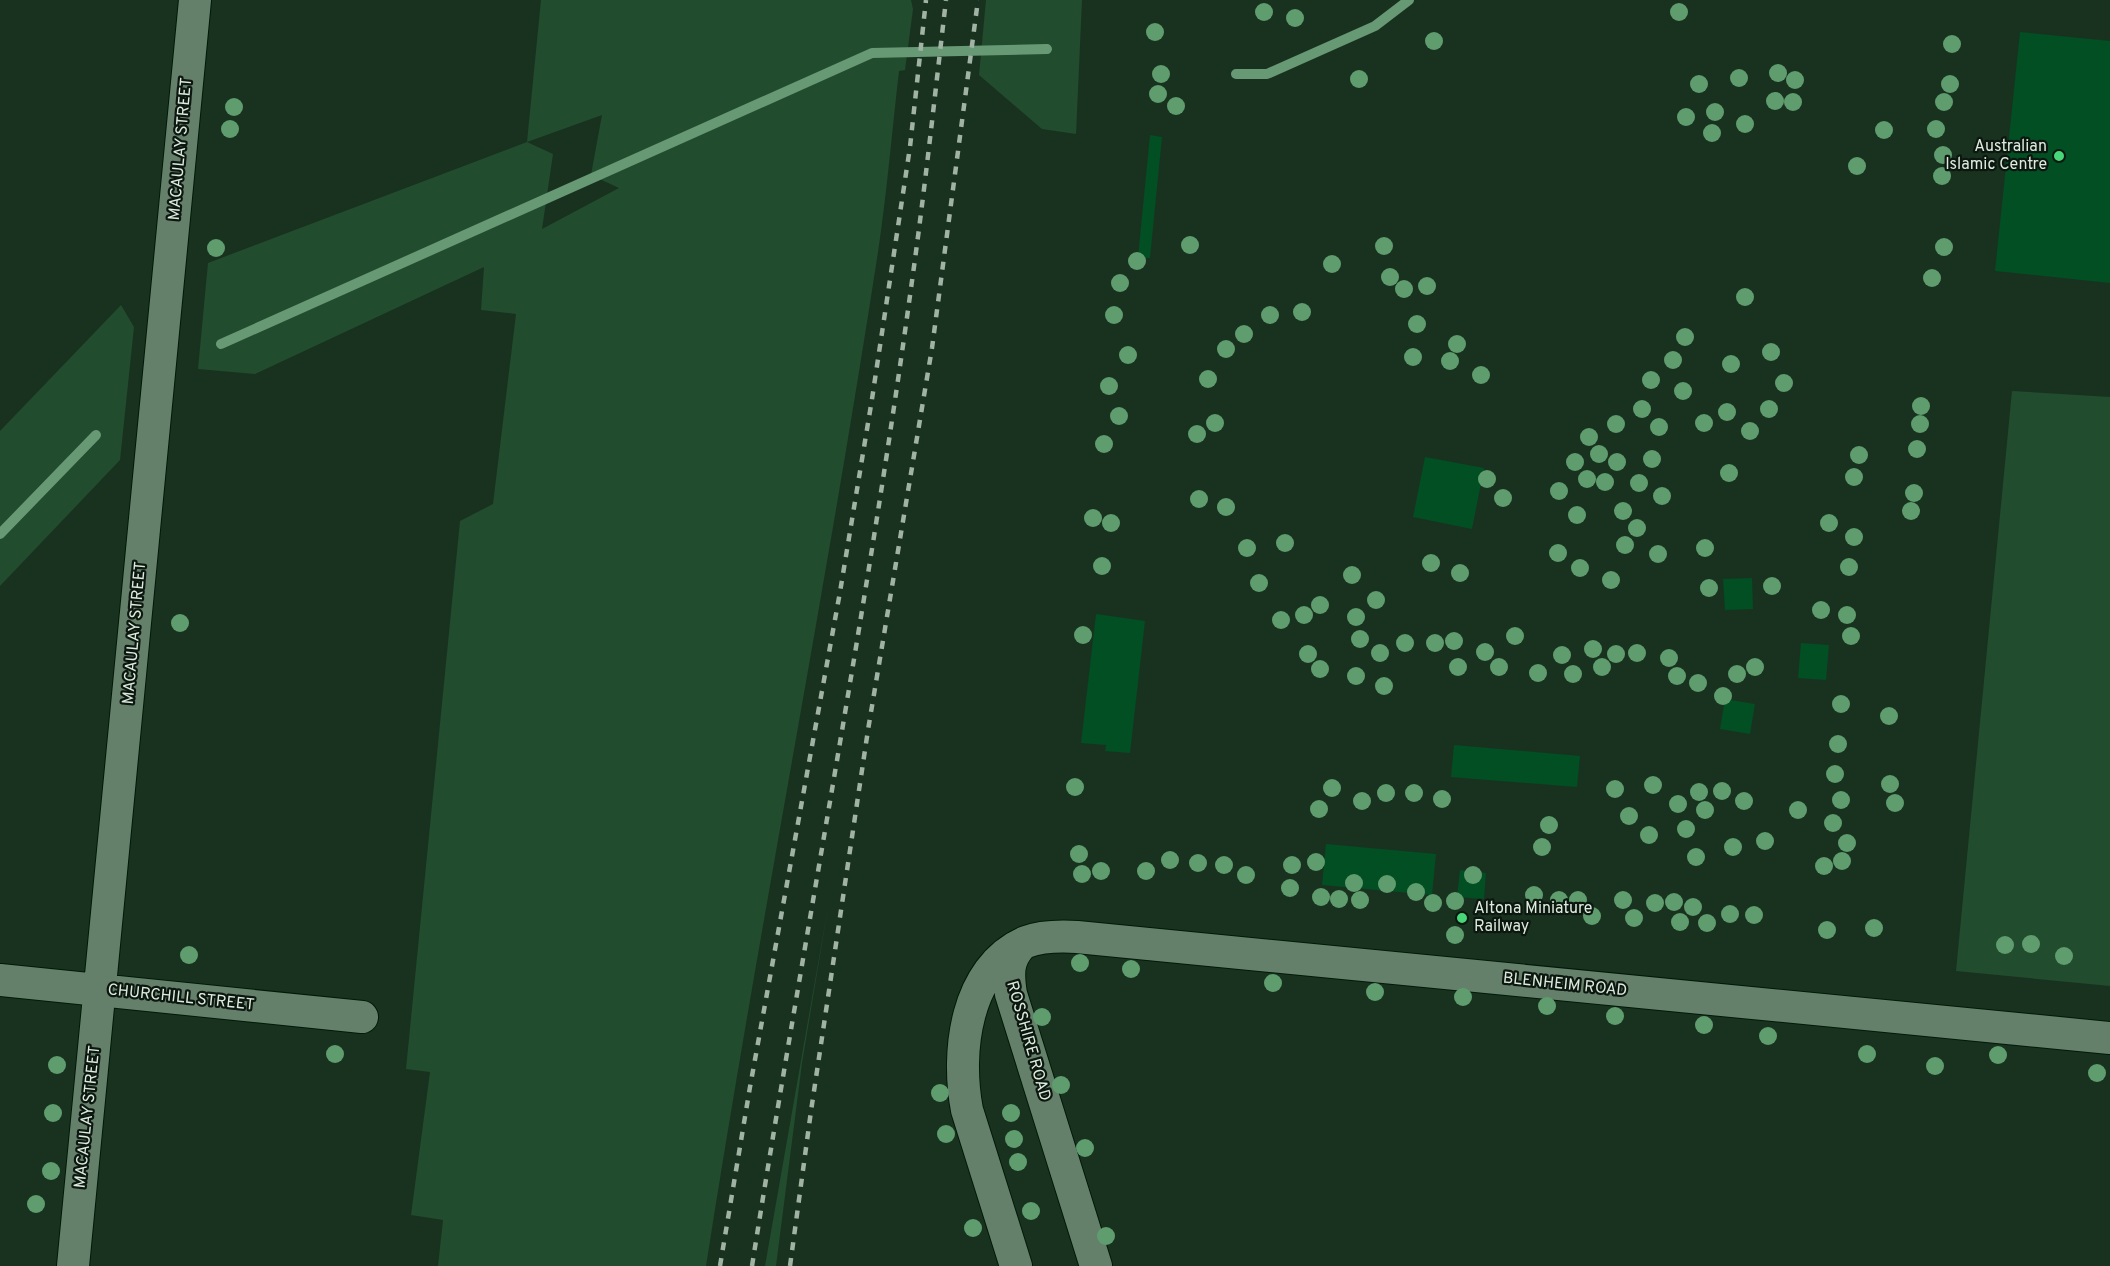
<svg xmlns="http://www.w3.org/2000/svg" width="2110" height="1266" font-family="Overpass,sans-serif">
<rect width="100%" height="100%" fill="#19321f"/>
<path fill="#224c2e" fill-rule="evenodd" d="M541,0H911L913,9L905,70L899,71C892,131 887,192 878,252C826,591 759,927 706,1266H438L443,1220L411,1215L430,1072L406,1069L460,521L493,504L516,314L481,310L484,267L255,374L198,369L208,263L527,142ZM602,115L591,175L619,188L542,229L553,154L527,142Z
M986,0H1082L1076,134L1042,129L979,75Z
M121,305L134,327L120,460L0,586V431Z
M2012,391L2110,397V986L1956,971Z
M828,907L802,1063L776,1266H765Z"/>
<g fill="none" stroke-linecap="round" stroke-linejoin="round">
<path stroke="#679975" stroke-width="10" d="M1236,74H1267L1375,26L1409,0
M221,344L872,53L1047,49
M0,534L96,435"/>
</g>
<path fill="#014f23" d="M2020,32L2110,41V283L1995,271Z
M1150,135L1162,137L1150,258L1138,257Z
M1425,457L1484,468L1472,529L1413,517Z
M1752,578L1753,609L1725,610L1723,579Z
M1096,614L1145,621L1130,753L1105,751L1106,745L1081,743Z
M1801,643L1829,645L1826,680L1798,678Z
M1725,699L1755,704L1750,734L1720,729Z
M1454,745L1580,756L1577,787L1451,777Z
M1326,844L1436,854L1432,895L1322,885Z
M1460,870L1486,873L1484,899L1457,897Z"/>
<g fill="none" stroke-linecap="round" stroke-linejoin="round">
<g stroke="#021909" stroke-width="34">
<path id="minor" d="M1021,945C1007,960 1008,975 1011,994L1096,1266
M0,980L362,1017
M73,1266L195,0
M1016,1266L967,1110C956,1053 965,968 1026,942C1042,936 1060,936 1077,937L2110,1038"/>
</g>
<use href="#minor" stroke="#65806a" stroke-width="32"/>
<path stroke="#a1b3a4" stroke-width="4.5" stroke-dasharray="8 8" stroke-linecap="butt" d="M720,1266L750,1087L840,592L872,399L910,147L926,0
M752,1266C804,938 867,611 912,281C925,188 935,94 946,0
M790,1266L811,1111L868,730L932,348L978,0"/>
</g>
<g fill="#5f9d6e">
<circle cx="1264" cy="12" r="9"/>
<circle cx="1679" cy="12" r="9"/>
<circle cx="1295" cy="18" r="9"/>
<circle cx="1155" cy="32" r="9"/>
<circle cx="1434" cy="41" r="9"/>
<circle cx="1952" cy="44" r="9"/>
<circle cx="1778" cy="73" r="9"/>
<circle cx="1161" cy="74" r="9"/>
<circle cx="1739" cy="78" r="9"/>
<circle cx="1359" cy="79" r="9"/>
<circle cx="1795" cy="80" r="9"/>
<circle cx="1699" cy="84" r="9"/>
<circle cx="1950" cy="84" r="9"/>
<circle cx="1158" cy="94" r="9"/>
<circle cx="1775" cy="101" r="9"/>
<circle cx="1793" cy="102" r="9"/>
<circle cx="1944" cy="102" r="9"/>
<circle cx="1176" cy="106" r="9"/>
<circle cx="234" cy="107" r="9"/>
<circle cx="1715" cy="112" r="9"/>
<circle cx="1686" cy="117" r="9"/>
<circle cx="1745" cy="124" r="9"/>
<circle cx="230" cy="129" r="9"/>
<circle cx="1936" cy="129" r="9"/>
<circle cx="1884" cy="130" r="9"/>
<circle cx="1712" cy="133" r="9"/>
<circle cx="1943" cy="155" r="9"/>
<circle cx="1857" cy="166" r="9"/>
<circle cx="1942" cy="176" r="9"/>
<circle cx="1190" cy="245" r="9"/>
<circle cx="1384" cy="246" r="9"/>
<circle cx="1944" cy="247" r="9"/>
<circle cx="216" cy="248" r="9"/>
<circle cx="1137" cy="261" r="9"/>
<circle cx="1332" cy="264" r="9"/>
<circle cx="1390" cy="277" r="9"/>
<circle cx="1932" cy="278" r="9"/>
<circle cx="1120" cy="283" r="9"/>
<circle cx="1427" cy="286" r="9"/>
<circle cx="1404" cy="289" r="9"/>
<circle cx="1745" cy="297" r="9"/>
<circle cx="1302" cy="312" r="9"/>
<circle cx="1114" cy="315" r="9"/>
<circle cx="1270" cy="315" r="9"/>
<circle cx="1417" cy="324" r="9"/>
<circle cx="1244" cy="334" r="9"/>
<circle cx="1685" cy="337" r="9"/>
<circle cx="1457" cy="344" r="9"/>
<circle cx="1226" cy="349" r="9"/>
<circle cx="1771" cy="352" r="9"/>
<circle cx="1128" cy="355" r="9"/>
<circle cx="1413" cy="357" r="9"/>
<circle cx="1673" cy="360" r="9"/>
<circle cx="1450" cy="361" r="9"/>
<circle cx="1731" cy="364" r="9"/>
<circle cx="1481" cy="375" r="9"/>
<circle cx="1208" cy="379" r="9"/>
<circle cx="1651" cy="380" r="9"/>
<circle cx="1784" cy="383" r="9"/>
<circle cx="1109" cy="386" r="9"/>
<circle cx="1683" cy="391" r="9"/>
<circle cx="1921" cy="406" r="9"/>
<circle cx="1642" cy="409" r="9"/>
<circle cx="1769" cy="409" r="9"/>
<circle cx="1727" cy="412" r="9"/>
<circle cx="1119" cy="416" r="9"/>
<circle cx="1215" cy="423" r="9"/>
<circle cx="1704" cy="423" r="9"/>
<circle cx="1616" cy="424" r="9"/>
<circle cx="1920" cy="424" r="9"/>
<circle cx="1659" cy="427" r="9"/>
<circle cx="1750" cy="431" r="9"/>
<circle cx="1197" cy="434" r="9"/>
<circle cx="1589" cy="437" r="9"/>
<circle cx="1104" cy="444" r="9"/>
<circle cx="1917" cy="449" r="9"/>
<circle cx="1599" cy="454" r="9"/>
<circle cx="1859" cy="455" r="9"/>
<circle cx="1652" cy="459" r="9"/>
<circle cx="1575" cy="462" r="9"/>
<circle cx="1617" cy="462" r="9"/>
<circle cx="1729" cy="473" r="9"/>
<circle cx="1854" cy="477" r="9"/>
<circle cx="1487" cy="479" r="9"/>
<circle cx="1587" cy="479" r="9"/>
<circle cx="1605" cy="482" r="9"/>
<circle cx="1639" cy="483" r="9"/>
<circle cx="1559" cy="491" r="9"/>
<circle cx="1914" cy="493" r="9"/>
<circle cx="1662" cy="496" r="9"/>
<circle cx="1503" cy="498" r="9"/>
<circle cx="1199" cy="499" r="9"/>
<circle cx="1226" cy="507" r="9"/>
<circle cx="1623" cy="511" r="9"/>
<circle cx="1911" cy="511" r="9"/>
<circle cx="1577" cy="515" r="9"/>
<circle cx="1093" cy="518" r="9"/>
<circle cx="1111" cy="523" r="9"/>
<circle cx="1829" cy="523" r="9"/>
<circle cx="1637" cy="528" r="9"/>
<circle cx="1854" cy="537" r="9"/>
<circle cx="1285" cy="543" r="9"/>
<circle cx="1625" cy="545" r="9"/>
<circle cx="1247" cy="548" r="9"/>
<circle cx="1705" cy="548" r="9"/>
<circle cx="1558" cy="553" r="9"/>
<circle cx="1658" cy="554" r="9"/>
<circle cx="1431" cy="563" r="9"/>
<circle cx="1102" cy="566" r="9"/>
<circle cx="1849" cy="567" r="9"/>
<circle cx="1580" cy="568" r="9"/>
<circle cx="1460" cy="573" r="9"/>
<circle cx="1352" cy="575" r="9"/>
<circle cx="1611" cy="580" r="9"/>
<circle cx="1259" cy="583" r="9"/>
<circle cx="1772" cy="586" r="9"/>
<circle cx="1709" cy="588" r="9"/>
<circle cx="1376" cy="600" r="9"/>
<circle cx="1320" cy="605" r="9"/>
<circle cx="1821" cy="610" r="9"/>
<circle cx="1304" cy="615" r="9"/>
<circle cx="1847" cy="615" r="9"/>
<circle cx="1356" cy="617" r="9"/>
<circle cx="1281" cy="620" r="9"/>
<circle cx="180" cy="623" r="9"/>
<circle cx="1083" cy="635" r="9"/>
<circle cx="1515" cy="636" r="9"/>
<circle cx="1851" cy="636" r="9"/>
<circle cx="1360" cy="639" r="9"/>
<circle cx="1454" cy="641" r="9"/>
<circle cx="1405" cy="643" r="9"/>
<circle cx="1435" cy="643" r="9"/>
<circle cx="1593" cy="649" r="9"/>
<circle cx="1485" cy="652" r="9"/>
<circle cx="1380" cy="653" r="9"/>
<circle cx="1637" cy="653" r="9"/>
<circle cx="1308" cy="654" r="9"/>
<circle cx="1616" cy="654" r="9"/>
<circle cx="1562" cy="655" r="9"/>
<circle cx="1669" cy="658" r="9"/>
<circle cx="1458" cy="667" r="9"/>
<circle cx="1499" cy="667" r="9"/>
<circle cx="1602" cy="667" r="9"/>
<circle cx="1755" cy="667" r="9"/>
<circle cx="1320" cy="669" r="9"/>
<circle cx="1538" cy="673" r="9"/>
<circle cx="1573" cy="674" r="9"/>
<circle cx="1737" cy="674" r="9"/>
<circle cx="1356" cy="676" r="9"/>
<circle cx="1677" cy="676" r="9"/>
<circle cx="1698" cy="683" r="9"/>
<circle cx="1384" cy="686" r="9"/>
<circle cx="1723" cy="696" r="9"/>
<circle cx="1841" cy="704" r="9"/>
<circle cx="1889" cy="716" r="9"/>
<circle cx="1838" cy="744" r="9"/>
<circle cx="1835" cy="774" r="9"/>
<circle cx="1890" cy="784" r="9"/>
<circle cx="1653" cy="785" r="9"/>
<circle cx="1075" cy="787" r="9"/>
<circle cx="1332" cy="788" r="9"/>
<circle cx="1615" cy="789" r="9"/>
<circle cx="1722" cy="791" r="9"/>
<circle cx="1699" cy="792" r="9"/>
<circle cx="1386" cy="793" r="9"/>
<circle cx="1414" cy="793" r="9"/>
<circle cx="1442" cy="799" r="9"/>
<circle cx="1841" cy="800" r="9"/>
<circle cx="1362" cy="801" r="9"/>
<circle cx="1744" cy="801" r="9"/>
<circle cx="1895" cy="803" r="9"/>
<circle cx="1678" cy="804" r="9"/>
<circle cx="1319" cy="809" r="9"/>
<circle cx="1705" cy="810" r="9"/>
<circle cx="1798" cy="810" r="9"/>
<circle cx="1629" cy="816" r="9"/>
<circle cx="1833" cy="823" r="9"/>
<circle cx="1549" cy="825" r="9"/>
<circle cx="1686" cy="829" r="9"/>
<circle cx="1649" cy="835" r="9"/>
<circle cx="1765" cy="841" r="9"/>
<circle cx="1847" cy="843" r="9"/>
<circle cx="1542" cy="847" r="9"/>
<circle cx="1733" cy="847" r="9"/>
<circle cx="1079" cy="854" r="9"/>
<circle cx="1696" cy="857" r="9"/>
<circle cx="1170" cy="860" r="9"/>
<circle cx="1842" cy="861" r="9"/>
<circle cx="1316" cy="862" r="9"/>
<circle cx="1198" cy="863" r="9"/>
<circle cx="1224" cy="865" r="9"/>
<circle cx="1292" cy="865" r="9"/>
<circle cx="1824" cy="866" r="9"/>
<circle cx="1101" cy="871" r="9"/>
<circle cx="1146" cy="871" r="9"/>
<circle cx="1082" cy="874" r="9"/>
<circle cx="1246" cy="875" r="9"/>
<circle cx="1473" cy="875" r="9"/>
<circle cx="1354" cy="883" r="9"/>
<circle cx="1387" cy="884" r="9"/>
<circle cx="1290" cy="888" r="9"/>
<circle cx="1416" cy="892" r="9"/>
<circle cx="1534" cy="895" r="9"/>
<circle cx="1321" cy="897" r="9"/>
<circle cx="1339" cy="899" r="9"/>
<circle cx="1360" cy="900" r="9"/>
<circle cx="1559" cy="900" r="9"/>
<circle cx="1578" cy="900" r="9"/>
<circle cx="1623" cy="900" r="9"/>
<circle cx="1455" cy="901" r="9"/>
<circle cx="1674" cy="902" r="9"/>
<circle cx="1433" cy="903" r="9"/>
<circle cx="1655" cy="903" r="9"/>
<circle cx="1693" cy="907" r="9"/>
<circle cx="1730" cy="914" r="9"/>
<circle cx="1754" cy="915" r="9"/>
<circle cx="1592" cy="916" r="9"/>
<circle cx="1634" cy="918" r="9"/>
<circle cx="1680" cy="922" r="9"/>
<circle cx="1707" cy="923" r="9"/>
<circle cx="1874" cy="928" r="9"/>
<circle cx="1827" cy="930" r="9"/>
<circle cx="1455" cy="935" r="9"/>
<circle cx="2031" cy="944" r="9"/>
<circle cx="2005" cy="945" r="9"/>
<circle cx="189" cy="955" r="9"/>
<circle cx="2064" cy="956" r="9"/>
<circle cx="1080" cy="963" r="9"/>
<circle cx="1131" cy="969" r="9"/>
<circle cx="1273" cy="983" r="9"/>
<circle cx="1375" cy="992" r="9"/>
<circle cx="1463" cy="997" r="9"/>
<circle cx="1547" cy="1006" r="9"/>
<circle cx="1615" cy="1016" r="9"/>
<circle cx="1042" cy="1017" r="9"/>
<circle cx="1704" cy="1025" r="9"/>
<circle cx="1768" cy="1036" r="9"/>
<circle cx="335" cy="1054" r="9"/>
<circle cx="1867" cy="1054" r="9"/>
<circle cx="1998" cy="1055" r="9"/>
<circle cx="57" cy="1065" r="9"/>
<circle cx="1935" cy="1066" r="9"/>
<circle cx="2097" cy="1073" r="9"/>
<circle cx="1061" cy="1085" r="9"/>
<circle cx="940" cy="1093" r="9"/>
<circle cx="53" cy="1113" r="9"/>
<circle cx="1011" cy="1113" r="9"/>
<circle cx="946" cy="1134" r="9"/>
<circle cx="1014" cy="1139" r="9"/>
<circle cx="1085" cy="1148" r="9"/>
<circle cx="1018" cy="1162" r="9"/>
<circle cx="51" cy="1171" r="9"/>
<circle cx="36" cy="1204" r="9"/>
<circle cx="1031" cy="1211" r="9"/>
<circle cx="973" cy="1228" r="9"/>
<circle cx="1106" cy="1236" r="9"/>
</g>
<g fill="#48d778" stroke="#0c170f" stroke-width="2">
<circle cx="2059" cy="156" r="6"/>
<circle cx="1462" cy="918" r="6"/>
</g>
<g text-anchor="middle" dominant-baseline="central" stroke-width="4.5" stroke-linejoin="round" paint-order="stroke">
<g font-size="16" fill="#ddecdf" stroke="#0c170f" text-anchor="end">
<text x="2047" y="147">Australian<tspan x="2047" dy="18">Islamic Centre</tspan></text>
<text x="1474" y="909" text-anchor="start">Altona Miniature<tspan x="1474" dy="18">Railway</tspan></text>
</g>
<g font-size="16" fill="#ddecdf" stroke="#0c170f">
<text transform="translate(181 149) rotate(-85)">MACAULAY STREET</text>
<text transform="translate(135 633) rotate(-85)">MACAULAY STREET</text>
<text transform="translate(1565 985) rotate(6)">BLENHEIM ROAD</text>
<text transform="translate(181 998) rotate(6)">CHURCHILL STREET</text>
<text transform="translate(1028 1041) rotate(74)">ROSSHIRE ROAD</text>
<text transform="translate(88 1117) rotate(-84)">MACAULAY STREET</text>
</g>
</g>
</svg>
